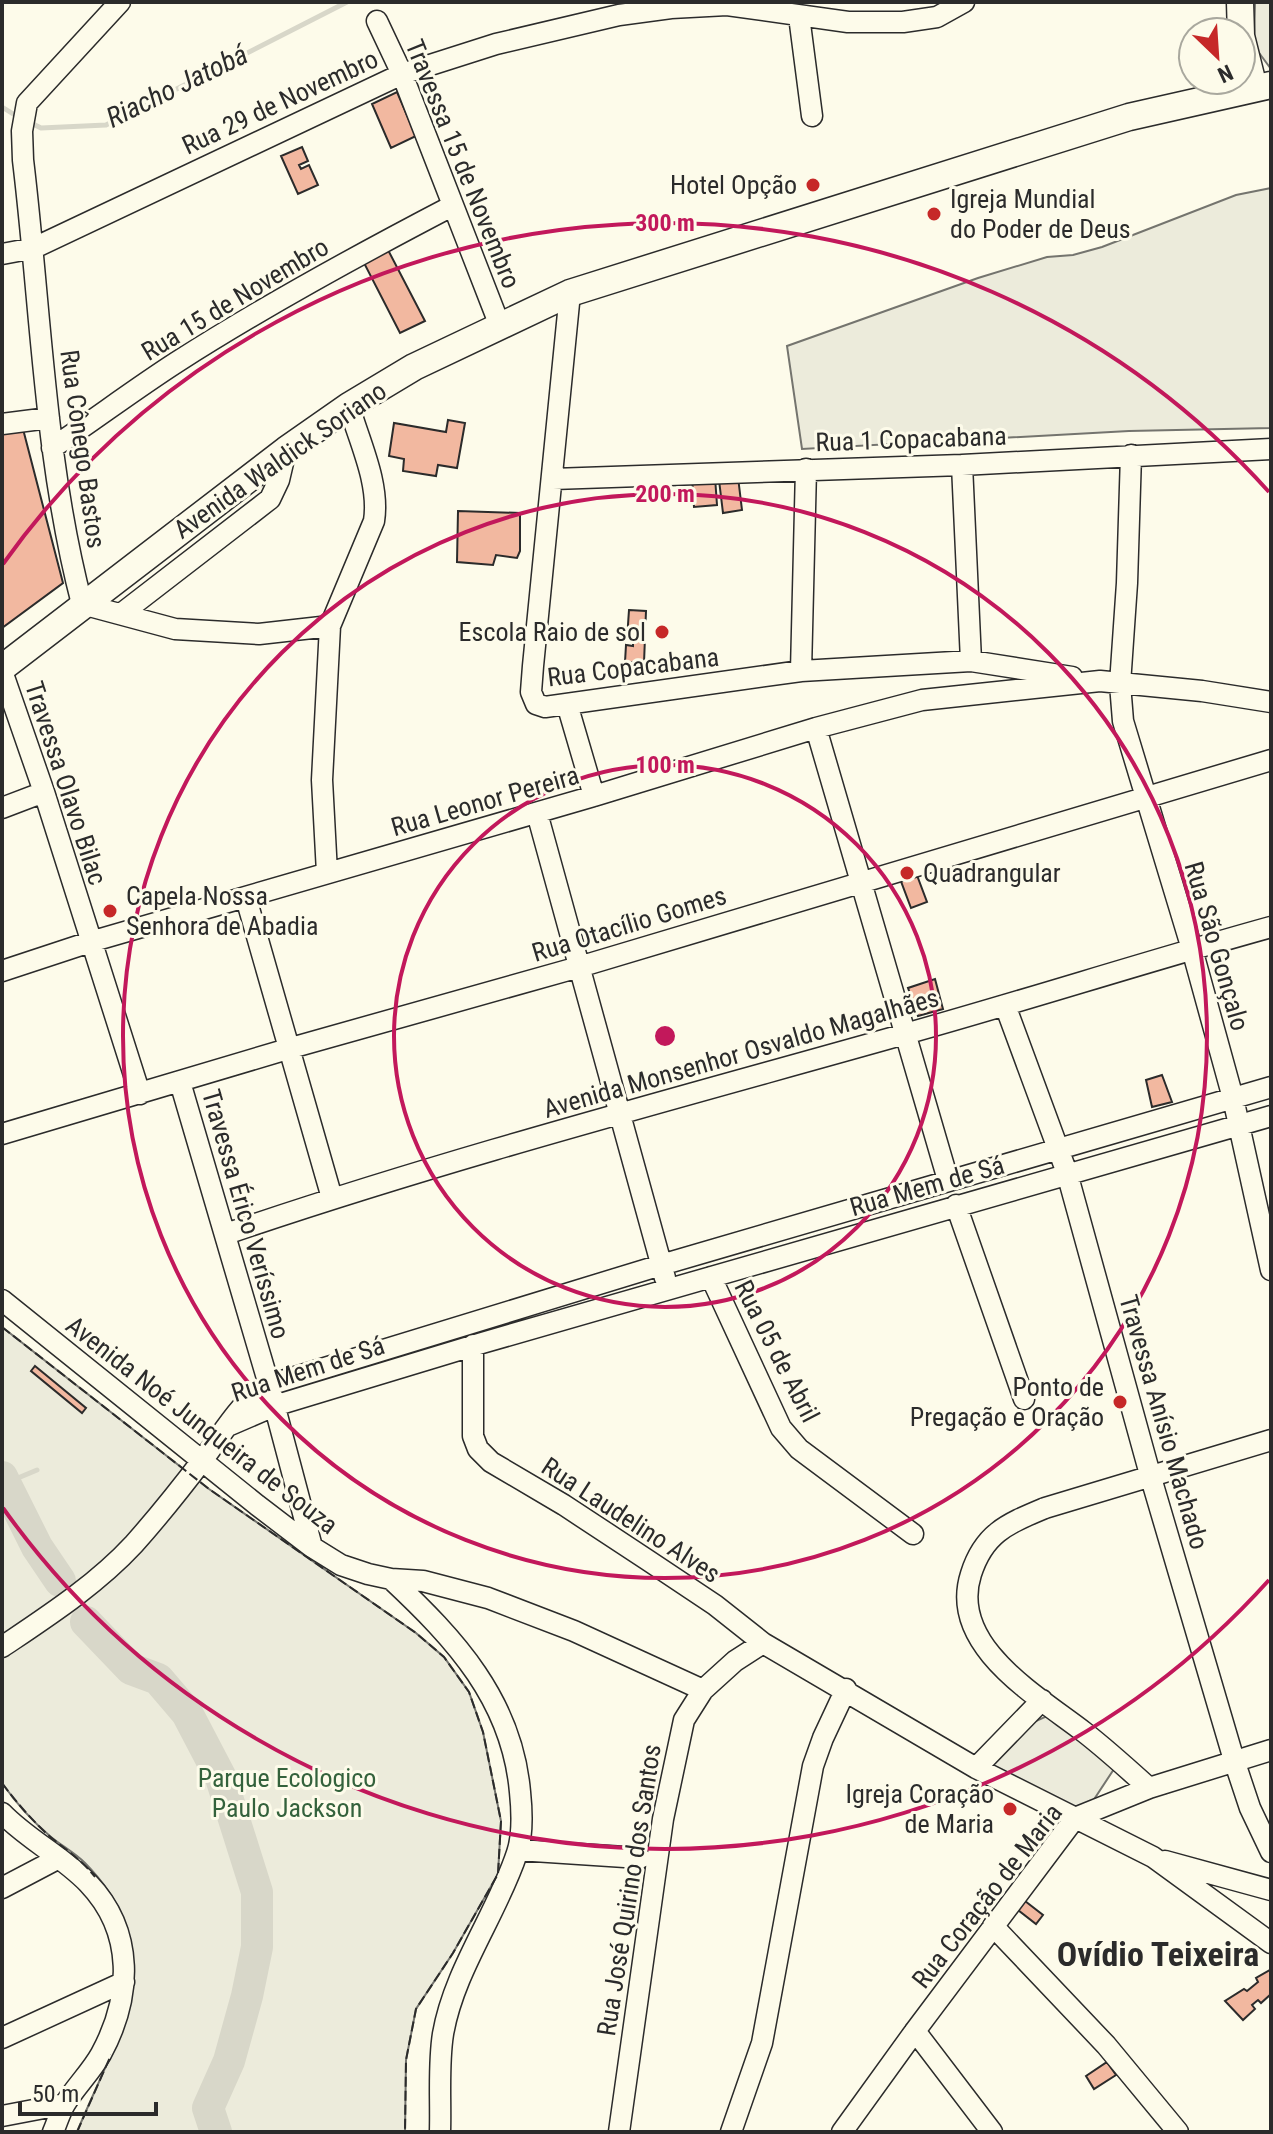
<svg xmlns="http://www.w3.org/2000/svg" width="1273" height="2134" font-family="'Roboto Condensed',sans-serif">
<rect width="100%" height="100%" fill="#fdfbea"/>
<path fill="#ecebdb" stroke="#74746e" stroke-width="2" d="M1255,2H1271V69L1254,46Z
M1271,188V428L1129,431L802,449L787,346L978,278L1047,257L1073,255L1102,247L1236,195Z
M2,1327L209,1489L416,1633L444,1657L469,1692L483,1732L501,1821L498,1874L453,1953L416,2009L406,2060L405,2132H77C117,2035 175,1955 85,1863C75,1853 62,1846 51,1837C32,1821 16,1803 2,1783Z
M1047,1716L1064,1725L1114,1769L1089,1807L1081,1811L987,1765L1027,1725Z"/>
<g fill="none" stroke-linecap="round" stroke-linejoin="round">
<path stroke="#d8d7c9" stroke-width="5" d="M2,107L18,117
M31,123L41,128L106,125L347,2
M6,1483L37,1470"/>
<path stroke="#d8d7c9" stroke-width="32" d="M2,1477L37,1547L60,1581
M86,1622L131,1669L158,1679L187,1713L221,1778L257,1892V1947L247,1996L229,2061L208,2108L216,2132"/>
</g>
<path fill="#f2b8a0" stroke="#2b2b2b" stroke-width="2" d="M397,92L416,136L391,148L372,104Z
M302,147L308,161L299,165L301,169L309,165L318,185L298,194L281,156Z
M387,248L425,321L400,333L363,261Z
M448,420L465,423L457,468L438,465L436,476L403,471L404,459L389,456L394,423L446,432Z
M23,429L63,583L2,628V432Z
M715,477L717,505L694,507L692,479Z
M738,477L742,510L723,513L719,480Z
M458,511L520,513V551L517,558L496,555L493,565L457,562Z
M629,610L646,611L644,663L625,662L626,645L633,646V639H627Z
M915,870L927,902L911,908L899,876Z
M935,979L943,1009L918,1016L908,988Z
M1162,1075L1172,1102L1152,1107L1146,1080Z
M35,1366L86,1408L82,1413L31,1371Z
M1025,1901L1043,1915L1036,1924L1018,1910Z
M1270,1970L1271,1994L1261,2003L1258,2000L1252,2005L1255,2009L1243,2020L1225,2001L1244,1989L1247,1991L1258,1982L1256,1978Z
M1107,2062L1116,2075L1094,2089L1086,2076Z"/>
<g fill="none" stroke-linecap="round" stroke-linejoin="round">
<g stroke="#2b2b2b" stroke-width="23">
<path id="minor" d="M120,2L27,103L22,131L23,160C41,308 44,459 82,604L175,629L259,634L330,626
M799,16L812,116
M377,21L402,74L500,326
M2,254L34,248L402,74L496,44L619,15L671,8L727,5L848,22H903L937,17L964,2
M570,293L533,666L531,692L536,704L545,707L801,671L971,661L1072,677
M2,424L49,418
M52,448C94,420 135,389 177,362C266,305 358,255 452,206
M1131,455L1127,583L1120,684L1123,721L1192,949L1233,1098L1271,1270
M962,465L971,661
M553,479L962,465L1271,449
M121,614L270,499L279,480L286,450
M2,671L44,792L140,1094
M801,671L806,469
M567,704L594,796
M816,728L948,1180
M2,808L44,792
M537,813L665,1278
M327,873L322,780L330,626L374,521C380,483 359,441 349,406
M246,898L332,1198
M2,971L90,942L594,796L816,728L922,700L1100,681L1202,691L1271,702
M1005,1005L1067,1173L1151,1478L1234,1760L1250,1808L1271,1852
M180,1082L269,1385L312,1547
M2,1134L291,1048L579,967L1271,760
M956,1205L1024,1399
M226,1234C449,1158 678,1098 905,1034C1027,1000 1148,961 1271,927
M711,1277L781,1428L799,1449L913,1534
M2,1300L257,1505L312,1547L341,1565L368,1574L391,1579L423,1581L488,1598L574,1631L703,1690
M473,1345V1436L478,1449L491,1462L564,1505L649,1561L715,1605L763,1643L976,1768L1153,1857L1271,1943
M230,1425L274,1406L482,1343L1271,1116
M391,1579C455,1639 512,1700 520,1792C522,1811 523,1835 517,1853C497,1914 454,1970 443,2034C438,2065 441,2100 440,2132
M2,1647C48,1616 96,1585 134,1544C158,1517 182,1487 204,1458C224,1432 240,1401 269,1385L661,1265L1271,1087
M976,1768L1042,1700
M1149,1788C1128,1769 1106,1749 1084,1732C1036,1695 948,1645 971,1574C984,1533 1007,1524 1045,1508L1271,1440
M2,1813C28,1840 62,1856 88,1883C135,1932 132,1997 101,2054C91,2072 76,2086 65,2104C60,2112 57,2123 53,2132
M518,1850L640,1858
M1165,1861L1271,1890
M2,1888L59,1858
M993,1926L1106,2045L1178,2132
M915,2031L992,2132
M2,2038L124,1982
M2,2116L65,2104
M619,2132L663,1819L684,1720L703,1690L735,1661L763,1643
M731,2132L762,2043L813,1766L823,1738L846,1689
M842,2132L915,2031L1075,1818L1149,1788L1271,1750"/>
</g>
<g stroke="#2b2b2b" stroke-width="29">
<path id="major" d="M1240,2L1241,36L1254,88
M2,668L286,450L349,406L414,367L570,293L1129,117L1271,85"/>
</g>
<use href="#minor" stroke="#fdfbea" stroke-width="20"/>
<use href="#major" stroke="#fdfbea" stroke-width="26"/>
<path stroke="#2b2b2b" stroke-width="2" stroke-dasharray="10 4" stroke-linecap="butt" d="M2,1327L209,1489L416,1633L444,1657L469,1692L483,1732L501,1821L498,1874L453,1953L416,2009L406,2060L405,2132
M2,1783C16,1802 31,1819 48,1835C65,1849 82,1860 95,1877
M77,2132L111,2055"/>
</g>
<g fill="none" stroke="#c2185b" stroke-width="4">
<circle cx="665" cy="1036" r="271"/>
<circle cx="665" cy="1036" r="542"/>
<path d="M1269 1580A813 813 0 0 1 3 1508M3 564A813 813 0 0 1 1269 492"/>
</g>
<g fill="#c62828" stroke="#fdfbea" stroke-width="3">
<circle cx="813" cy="185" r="8"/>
<circle cx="934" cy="214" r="8"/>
<circle cx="662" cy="632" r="8"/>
<circle cx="907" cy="873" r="8"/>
<circle cx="110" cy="911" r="8"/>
<circle cx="1120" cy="1402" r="8"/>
<circle cx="1010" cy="1809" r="8"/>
</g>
<g text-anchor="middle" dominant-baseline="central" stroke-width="6" stroke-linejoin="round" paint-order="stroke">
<g font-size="26" fill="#2b2b2b" stroke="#fdfbea">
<text transform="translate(280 102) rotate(-25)">Rua 29 de Novembro</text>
<text transform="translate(463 164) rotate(68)">Travessa 15 de Novembro</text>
<text transform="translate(235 299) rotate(-31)">Rua 15 de Novembro</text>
<text transform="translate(911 439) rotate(-2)">Rua 1 Copacabana</text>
<text transform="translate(83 449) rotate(82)">Rua Cônego Bastos</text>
<text transform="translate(280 460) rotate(-35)">Avenida Waldick Soriano</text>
<text transform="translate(633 667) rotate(-7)">Rua Copacabana</text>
<text transform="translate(66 783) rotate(72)">Travessa Olavo Bilac</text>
<text transform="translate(485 801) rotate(-16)">Rua Leonor Pereira</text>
<text transform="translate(629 924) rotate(-17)">Rua Otacílio Gomes</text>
<text transform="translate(1217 946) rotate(74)">Rua São Gonçalo</text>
<text transform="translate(741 1053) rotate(-16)">Avenida Monsenhor Osvaldo Magalhães</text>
<text transform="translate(927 1186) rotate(-16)">Rua Mem de Sá</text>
<text transform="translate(246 1214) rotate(74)">Travessa Érico Veríssimo</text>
<text transform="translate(777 1351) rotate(63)">Rua 05 de Abril</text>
<text transform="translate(308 1369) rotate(-18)">Rua Mem de Sá</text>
<text transform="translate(1164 1422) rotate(74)">Travessa Anísio Machado</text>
<text transform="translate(202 1425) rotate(38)">Avenida Noé Junqueira de Souza</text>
<text transform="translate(631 1520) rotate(33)">Rua Laudelino Alves</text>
<text transform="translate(629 1890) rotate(-81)">Rua José Quirino dos Santos</text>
<text transform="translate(987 1896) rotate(-52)">Rua Coração de Maria</text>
</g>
<g font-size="26" fill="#2b2b2b" stroke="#fdfbea" text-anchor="end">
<text x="797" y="185">Hotel Opção</text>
<text x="950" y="199" text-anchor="start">Igreja Mundial<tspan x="950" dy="30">do Poder de Deus</tspan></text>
<text x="646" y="632">Escola Raio de sol</text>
<text x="923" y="873" text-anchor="start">Quadrangular</text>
<text x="126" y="896" text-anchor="start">Capela Nossa<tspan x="126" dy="30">Senhora de Abadia</tspan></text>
<text x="1104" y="1387">Ponto de<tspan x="1104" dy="30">Pregação e Oração</tspan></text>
<text x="994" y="1794">Igreja Coração<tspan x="994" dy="30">de Maria</tspan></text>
</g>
<g font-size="26" fill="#34623c" stroke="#fdfbea">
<text x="287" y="1778">Parque Ecologico<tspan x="287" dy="30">Paulo Jackson</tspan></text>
</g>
<g font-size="28" font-style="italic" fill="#2b2b2b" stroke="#fdfbea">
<text transform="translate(177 86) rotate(-26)">Riacho Jatobá</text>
</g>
<g font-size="34" font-weight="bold" fill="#2b2b2b" stroke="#fdfbea">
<text x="1158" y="1954">Ovídio Teixeira</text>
</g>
</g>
<circle cx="665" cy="1036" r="12" fill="#c2185b" stroke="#fdfbea" stroke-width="4"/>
<g font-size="24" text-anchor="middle" font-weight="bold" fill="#c2185b" stroke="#fdfbea" stroke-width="6" stroke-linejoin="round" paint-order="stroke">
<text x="665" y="231">300 m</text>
<text x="665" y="502">200 m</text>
<text x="665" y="773">100 m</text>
</g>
<rect width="1273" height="2134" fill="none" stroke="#2b2b2b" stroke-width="8"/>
<g transform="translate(1217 56) rotate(155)"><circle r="38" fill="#fdfbea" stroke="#a9a89e" stroke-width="2"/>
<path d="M0-6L14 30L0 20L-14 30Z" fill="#c62828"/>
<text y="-12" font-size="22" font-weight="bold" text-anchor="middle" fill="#2b2b2b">N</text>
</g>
<path d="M20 2102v12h136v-12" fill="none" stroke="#2b2b2b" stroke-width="4"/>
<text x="32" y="2102" font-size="24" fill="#2b2b2b" stroke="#fdfbea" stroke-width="6" paint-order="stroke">50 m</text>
</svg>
